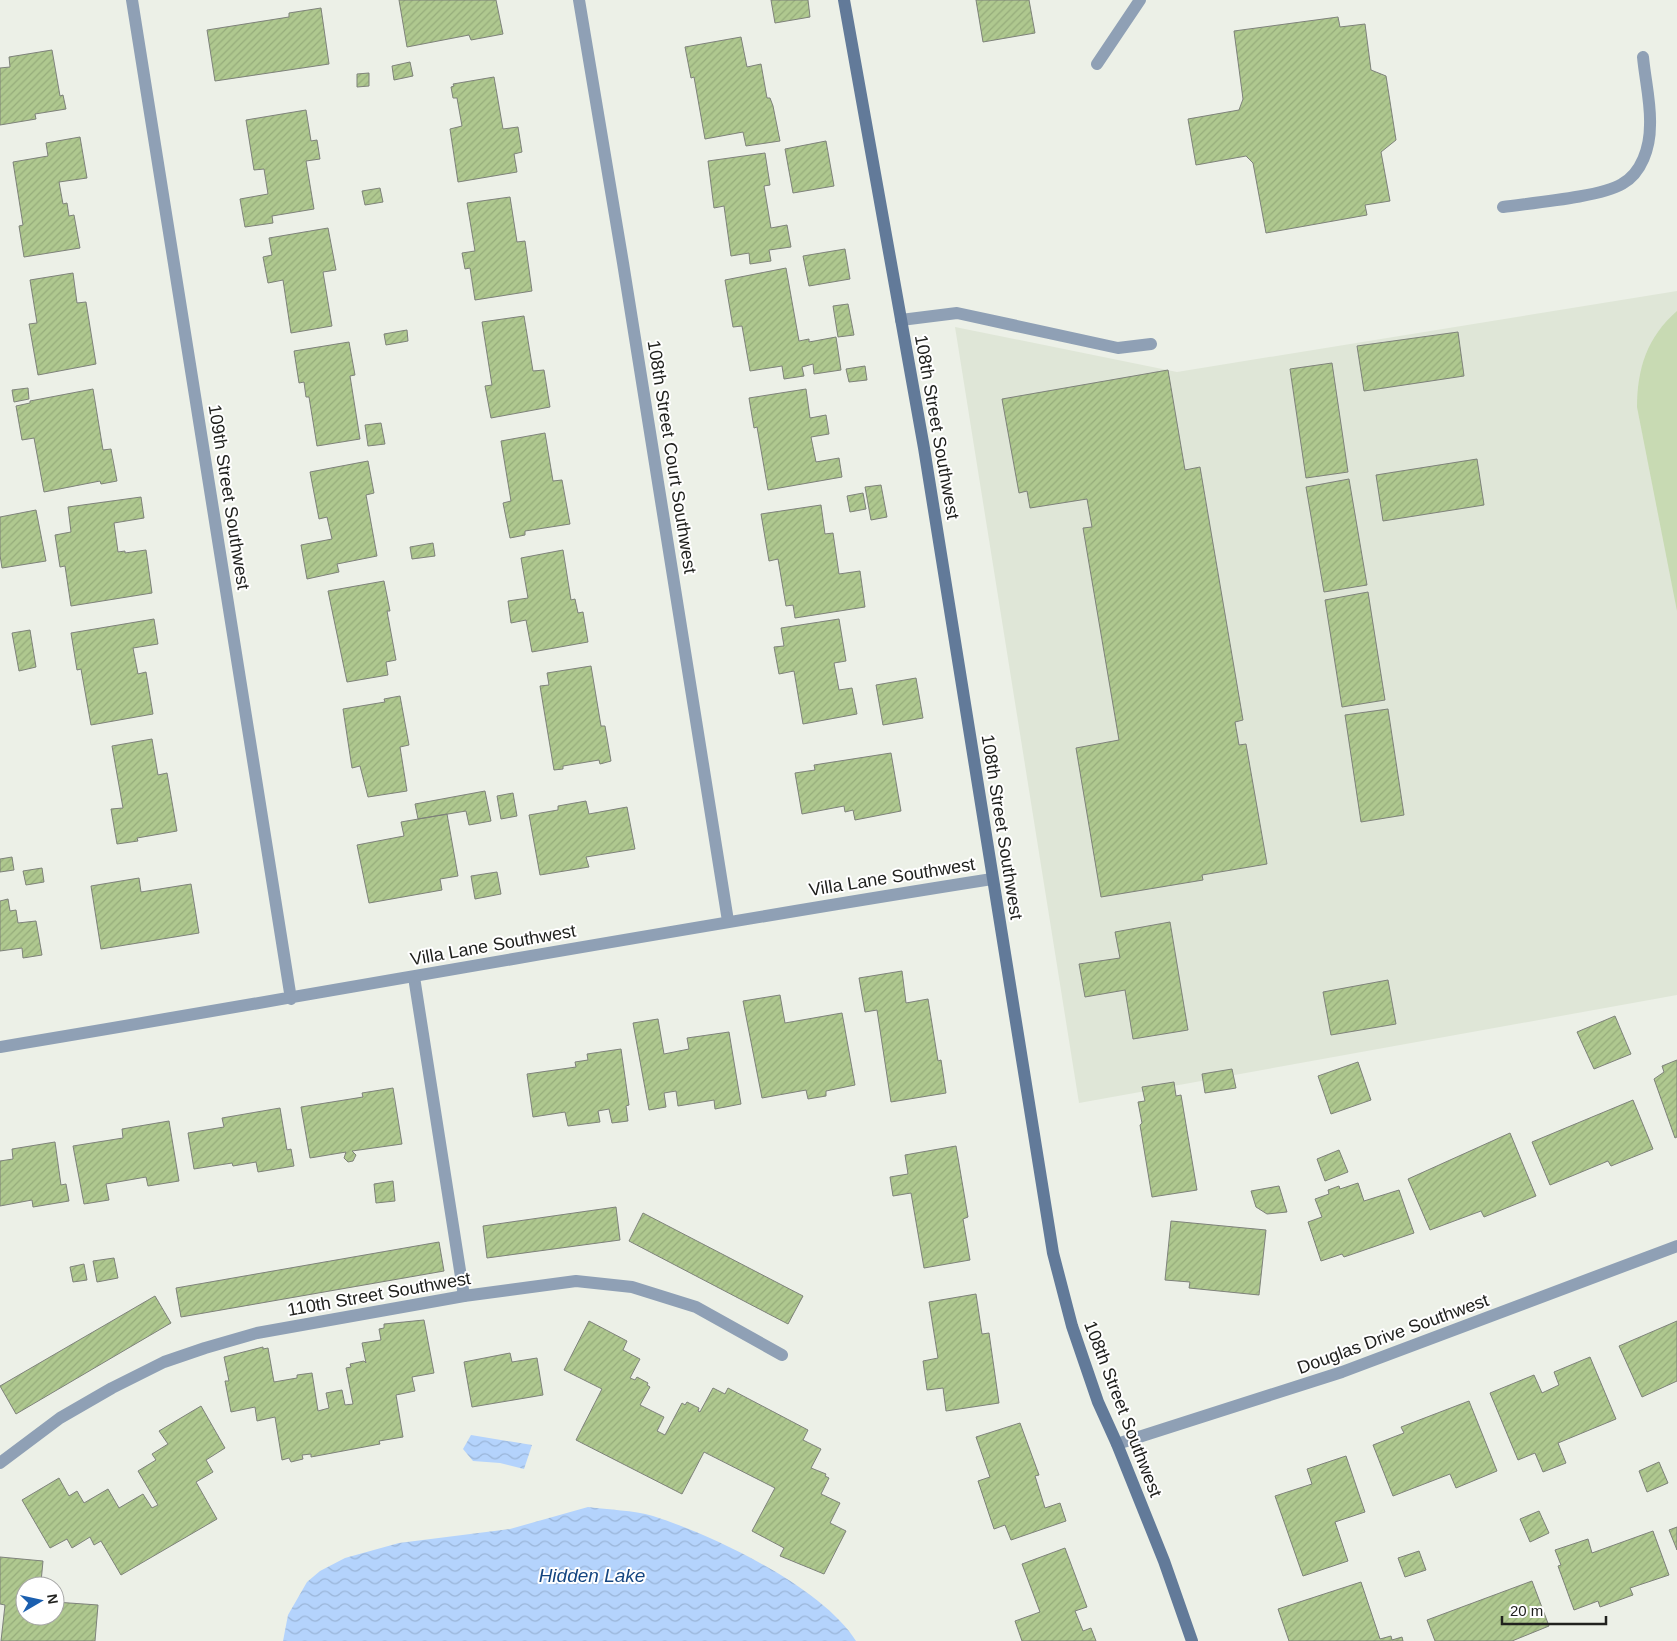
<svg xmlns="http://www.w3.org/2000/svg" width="1677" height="1641" font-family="Arial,sans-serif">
<defs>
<pattern id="water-waves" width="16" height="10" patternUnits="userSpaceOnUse" patternTransform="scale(1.25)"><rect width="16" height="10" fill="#b4d3fc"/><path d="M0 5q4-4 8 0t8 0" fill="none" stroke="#9ab5d8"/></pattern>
<pattern id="building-hatch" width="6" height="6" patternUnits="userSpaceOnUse" patternTransform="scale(1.25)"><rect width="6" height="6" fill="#afc88f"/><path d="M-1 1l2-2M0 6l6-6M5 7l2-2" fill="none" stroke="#96ac7b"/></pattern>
</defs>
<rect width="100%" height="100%" fill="#ecf0e7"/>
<path fill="#dfe6d7" d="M1677,291V995L1079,1103L955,327L1177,372Z"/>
<path fill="#c8dab3" d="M1677,311V611L1637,407C1637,369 1647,337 1677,311Z"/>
<path fill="url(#water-waves)" d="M471,1435L532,1445L524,1469L500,1463L473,1461L463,1449Z
M588,1507C609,1510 633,1510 653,1516C713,1535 822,1587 856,1641H283L288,1615L307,1582L320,1571L345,1558L399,1543L510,1529Z"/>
<path fill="url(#building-hatch)" stroke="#7e827a" d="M399,0H496L503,34L471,40L469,35L407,47Z
M771,0H808L810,17L775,23Z
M976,0H1029L1035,33L983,42Z
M321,8L329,64L215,81L207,30L289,17V13Z
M1338,17L1340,27L1365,24L1371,70L1386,76L1396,140L1381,152L1390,201L1365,205L1367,215L1266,233L1253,163L1246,156L1196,165L1188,119L1239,110L1243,99L1234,31Z
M741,37L747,67L761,64L767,98H770L773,106L780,141L746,146L743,132L705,139L694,77L691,78L685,47Z
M52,50L60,96L63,95L66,109L35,114L36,119L0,125V68L10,67L9,57Z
M410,62L413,76L394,80L392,66Z
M369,73V86L357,87V74Z
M494,77L503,129L518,127L522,152L514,154L517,172L458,182L450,129L462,126L457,98H453L451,87L454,86L453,84Z
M306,110L311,141L317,140L320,159L306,161L314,209L272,216L273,223L245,227L240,199L268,194L264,169L254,170L246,120Z
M80,137L87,178L59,182L63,204L67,203L69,216L74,215L80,248L24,257L19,226L23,225L13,162L48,156L46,143Z
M826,141L834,186L793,193L785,149Z
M765,153L770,185L764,186L771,228L787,225L791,247L769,250L771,261L750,264L749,253L731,256L724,206L714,208L708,161Z
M380,188L383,202L365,205L362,191Z
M510,197L517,242L525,241L532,291L475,300L470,268L465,269L462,253L475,251L467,203Z
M328,228L336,270L323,272L332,326L291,333L283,280L268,283L263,257L272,255L269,238Z
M845,249L850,279L809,286L803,256Z
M786,268L799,341L809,339V342L836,337L841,370L814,374L813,364L802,367L804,376L784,379L782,366L750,371L742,326L733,327L725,280Z
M73,273L77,303L86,302L96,364L38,375L29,324L37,323L30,280Z
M848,304L854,335L838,337L833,306Z
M524,316L533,371L544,370L550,407L491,418L485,386L492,385L482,322Z
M407,330L408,341L386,345L384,334Z
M1458,332L1464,376L1364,391L1357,346Z
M349,342L355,375L350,376L360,439L317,446L309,397H306L304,382L299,383L294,351Z
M1332,363L1348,472L1306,478L1290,369Z
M865,366L867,380L849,382L846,369Z
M1168,370L1185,470L1200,467L1243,720L1235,722L1239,745L1246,744L1267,864L1202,875L1203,880L1101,897L1076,748L1119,740L1083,528L1092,527L1087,499L1030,508L1027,491L1019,493L1002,399Z
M28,388L29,399L14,402L12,390Z
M93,389L103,450L111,449L117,481L101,484L100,481L44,492L34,438L22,440L16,406L30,403V401Z
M806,389L810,418L826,415L829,434L811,437L816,462L839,458L842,477L768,490L757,427L754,428L749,398Z
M381,423L385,444L368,446L365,425Z
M545,433L553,481L562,480L570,524L525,531V535L510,538L503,503L511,501L501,441Z
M1477,459L1484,505L1383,521L1376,475Z
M368,461L374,493L366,495L377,556L337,564L339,572L307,579L301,545L332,539L327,517L319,519L310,472Z
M1349,479L1367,585L1324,592L1306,487Z
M881,485L887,517L871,520L865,487Z
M863,493L866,509L850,512L847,496Z
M141,497L144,518L114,523L118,552L125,551V553L146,550L152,593L71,606L65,566L60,567L55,535L71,532L68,507Z
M821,505L825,534L833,533L839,574L860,571L865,607L795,618L793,605L786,606L778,559L769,561L761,514Z
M36,510L46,561L2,568L0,555V517Z
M433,543L435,556L412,559L410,547Z
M563,550L571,600L575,599L578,613L583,612L588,642L532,652L526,620L511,623L508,601L528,598L521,558Z
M384,581L390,611H387L396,660L386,662L388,675L347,682L328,591Z
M1368,592L1385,700L1342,707L1325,600Z
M154,619L158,644L133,648L138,674L146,672L153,714L91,725L81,669L77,670L71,633Z
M839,619L846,661L834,663L839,690L852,688L857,714L803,724L794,671L779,674L774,647L784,646L781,628Z
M30,630L36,667L19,671L12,633Z
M591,666L601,726H605L611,761L600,764L599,760L563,766V769L554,770L540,686L549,685L547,673Z
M916,678L923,718L883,725L876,685Z
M400,696L409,745L400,747L407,791L368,797L360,766L352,768L343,709L385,702L384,699Z
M1388,709L1404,815L1361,822L1345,715Z
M152,739L158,775L167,773L177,831L137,838L138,841L117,844L111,809L123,808L112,746Z
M891,753L901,811L855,820L853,810L845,812L844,806L802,814L795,773L815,770L814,765Z
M485,791L491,821L469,825L466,811L418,819L415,804Z
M513,793L517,816L501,819L497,796Z
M586,801L589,814L627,807L635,849L586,857L589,867L540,875L529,815L558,810V806Z
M447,814L458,876L440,879L442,890L369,903L357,845L404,836L401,822Z
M12,857L14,870L0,872V859Z
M42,868L44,882L26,885L23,871Z
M497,872L501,894L475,899L471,876Z
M139,878L141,892L191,884L199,933L101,949L91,886Z
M8,899L10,911L16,910L18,923L36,921L42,955L23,958L22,948L0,951V901Z
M1170,922L1188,1030L1133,1039L1125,990L1085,997L1079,964L1120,958L1115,932Z
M902,971L906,1003L928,999L938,1061L941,1060L946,1093L891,1102L877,1010L865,1012L859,978Z
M1388,980L1396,1024L1331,1035L1323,992Z
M780,995L785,1023L842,1013L855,1085L826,1091V1096L808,1099L806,1090L762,1098L743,1001Z
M1615,1016L1631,1054L1594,1069L1577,1032Z
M658,1019L664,1054L689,1049L687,1038L729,1032L741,1104L715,1109L714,1100L678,1106L676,1091L664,1093L666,1107L649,1110L633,1023Z
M621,1049L629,1105L626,1106L628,1121L612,1123L609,1109L598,1111L600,1122L568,1126L565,1112L533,1117L527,1074L576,1067L575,1062L588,1060L587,1054Z
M1677,1060V1137L1675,1138L1654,1079L1664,1072L1662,1066Z
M1358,1062L1371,1100L1331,1114L1318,1076Z
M1232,1069L1236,1088L1205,1093L1202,1074Z
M1174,1082L1176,1096L1181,1095L1197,1190L1152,1197L1140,1125L1142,1123L1138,1102L1145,1101L1142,1087Z
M393,1088L402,1144L352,1151L356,1155L353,1161L348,1162L344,1158L346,1152L310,1158L301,1107L363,1097L362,1093Z
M1633,1100L1653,1149L1611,1166L1608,1161L1550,1185L1532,1142Z
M280,1108L287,1150L291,1149L294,1166L258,1172L256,1162L233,1166L232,1163L194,1169L188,1133L224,1127L222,1118Z
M169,1121L179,1181L148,1186L146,1177L106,1184L109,1200L84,1204L73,1146L123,1138L122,1129Z
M1510,1133L1536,1196L1484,1217L1481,1211L1430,1230L1408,1179Z
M55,1142L61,1185L66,1184L69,1201L33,1207L32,1200L0,1206V1161L13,1159L12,1149Z
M956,1146L968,1217L963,1219L970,1260L924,1268L911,1193L893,1196L890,1177L908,1174L905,1155Z
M1339,1150L1348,1172L1325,1181L1317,1159Z
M393,1181L395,1201L376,1203L374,1184Z
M1358,1183L1364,1201L1399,1190L1414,1233L1344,1257L1342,1254L1321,1261L1308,1222L1322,1217L1315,1199L1329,1194L1328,1190L1339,1186L1340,1189Z
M1279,1186L1287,1212L1267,1214L1256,1207L1251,1191Z
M616,1207L620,1240L487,1258L483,1226Z
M643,1213L803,1296L788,1324L629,1241Z
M1171,1221L1266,1230L1259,1295L1189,1288L1190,1282L1165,1280Z
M439,1242L444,1271L181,1317L176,1288Z
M114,1258L118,1278L97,1282L93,1261Z
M84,1264L87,1280L73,1282L70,1267Z
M976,1294L982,1334L989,1333L999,1403L946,1411L943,1388L927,1390L923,1361L938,1358L929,1302Z
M155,1296L171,1323L16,1414L0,1386Z
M424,1320L434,1373L412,1377L415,1391L396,1395L403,1437L379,1441L380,1444L311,1457V1454L302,1455L303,1459L291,1462L289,1458L282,1460L275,1417L257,1421L255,1407L231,1412L225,1381H229L224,1357L263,1347V1349L268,1348L274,1382L297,1378V1375L312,1373L318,1411L329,1408L326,1393L342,1390L345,1405L353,1404L346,1368L351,1367L350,1364L364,1361L366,1363L362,1343L381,1340L379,1329L384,1328V1324Z
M589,1321L627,1341L623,1350L640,1359L630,1378L635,1380L637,1377L648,1383L647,1385L650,1387L640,1405L664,1417L657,1431L665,1435L682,1403L685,1405L687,1402L699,1408L698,1411L700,1412L713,1388L725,1394L728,1388L808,1430L803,1440L821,1449L811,1468L826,1474L825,1476L829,1478L821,1494L840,1503L830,1523L846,1531L824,1574L780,1556L784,1548L752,1531L775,1488L704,1452L682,1494L576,1440L602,1389L564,1370Z
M1677,1321V1381L1642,1397L1619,1346Z
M510,1353L512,1362L537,1358L543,1395L472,1407L464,1362Z
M1590,1357L1616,1419L1558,1443L1566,1463L1543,1472L1535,1453L1518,1460L1490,1393L1534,1375L1542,1393L1559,1385L1554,1372Z
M1469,1401L1497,1471L1456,1488L1450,1474L1393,1496L1373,1445L1404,1433L1401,1427Z
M201,1406L225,1448L206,1460L213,1472L196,1482L217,1519L121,1575L101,1541L94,1545L90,1537L72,1548L67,1539L50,1548L22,1500L59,1478L69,1496L77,1491L84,1503L108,1489L119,1508L143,1494L152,1508L158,1505L138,1471L156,1460L152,1454L168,1444L159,1431Z
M1020,1423L1039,1475L1035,1476L1045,1508L1060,1503L1066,1521L1011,1540L1005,1525L994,1529L978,1481L990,1477L976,1437Z
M1346,1456L1365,1512L1335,1522L1348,1561L1303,1576L1275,1496L1312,1484L1307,1469Z
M1659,1462L1668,1483L1647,1492L1639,1471Z
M1539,1511L1549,1533L1530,1542L1520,1519Z
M1677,1527V1550L1669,1530Z
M1653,1531L1669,1575L1630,1588L1633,1595L1600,1607L1598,1601L1574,1610L1558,1566L1561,1565L1555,1550L1588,1539L1592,1553Z
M1065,1548L1087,1607L1075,1611L1083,1631L1091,1628L1096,1641H1022L1015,1621L1040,1612L1022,1564Z
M1419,1551L1426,1570L1405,1577L1398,1558Z
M0,1557L43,1561L41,1582L56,1584L55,1590V1586H25V1616H55V1602L98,1605L95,1641H1L5,1605L0,1604Z
M1532,1581L1549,1626L1512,1641H1435L1427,1620Z
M1361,1582L1380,1639L1391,1636L1392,1640L1402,1637L1403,1641H1289L1278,1609Z"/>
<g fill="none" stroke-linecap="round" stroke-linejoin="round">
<path stroke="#8fa0b5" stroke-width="12" d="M1097,64L1140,0
M1503,207C1530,203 1601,197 1622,184C1642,173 1650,147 1650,125C1651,103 1645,79 1643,57
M901,320L957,313L1118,348L1151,344
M414,977L464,1296"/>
<path stroke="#8fa0b5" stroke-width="12" d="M132,0L291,999
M579,0L623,263L728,921
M0,1047C331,992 661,931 992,879
M1117,1444L1342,1372L1677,1246
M0,1463L60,1418L112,1388L164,1362L205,1348L257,1333L464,1296L576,1281L632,1287L696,1307L782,1355"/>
<path stroke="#627a99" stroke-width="12" d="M844,0L924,448L1053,1253L1072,1326L1098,1402L1117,1444L1164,1561L1192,1641"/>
</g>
<g text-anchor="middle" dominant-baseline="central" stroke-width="4" stroke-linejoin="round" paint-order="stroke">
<g font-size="18" fill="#20211e" stroke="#fff">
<text transform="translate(937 427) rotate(80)">108th Street Southwest</text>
<text transform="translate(672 457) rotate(81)">108th Street Court Southwest</text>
<text transform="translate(229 497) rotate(81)">109th Street Southwest</text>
<text transform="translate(1002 827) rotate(81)">108th Street Southwest</text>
<text transform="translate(892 877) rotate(-9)">Villa Lane Southwest</text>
<text transform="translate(493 945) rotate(-10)">Villa Lane Southwest</text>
<text transform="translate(379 1294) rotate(-10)">110th Street Southwest</text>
<text transform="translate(1393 1334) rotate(-20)">Douglas Drive Southwest</text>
<text transform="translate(1123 1409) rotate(69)">108th Street Southwest</text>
</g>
<g font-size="19" font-style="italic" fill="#154681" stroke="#fff">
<text x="592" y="1575">Hidden Lake</text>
</g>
</g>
<g transform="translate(40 1601) rotate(81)"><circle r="24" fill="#ffffff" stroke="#a6a6a5"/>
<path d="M0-4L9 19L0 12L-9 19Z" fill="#1b5faf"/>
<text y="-8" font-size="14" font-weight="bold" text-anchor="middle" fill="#20211e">N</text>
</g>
<path d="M1502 1616v8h104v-8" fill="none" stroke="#20211e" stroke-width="2.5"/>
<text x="1510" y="1616" font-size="15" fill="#20211e" stroke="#ffffff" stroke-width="4" paint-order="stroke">20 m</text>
</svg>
